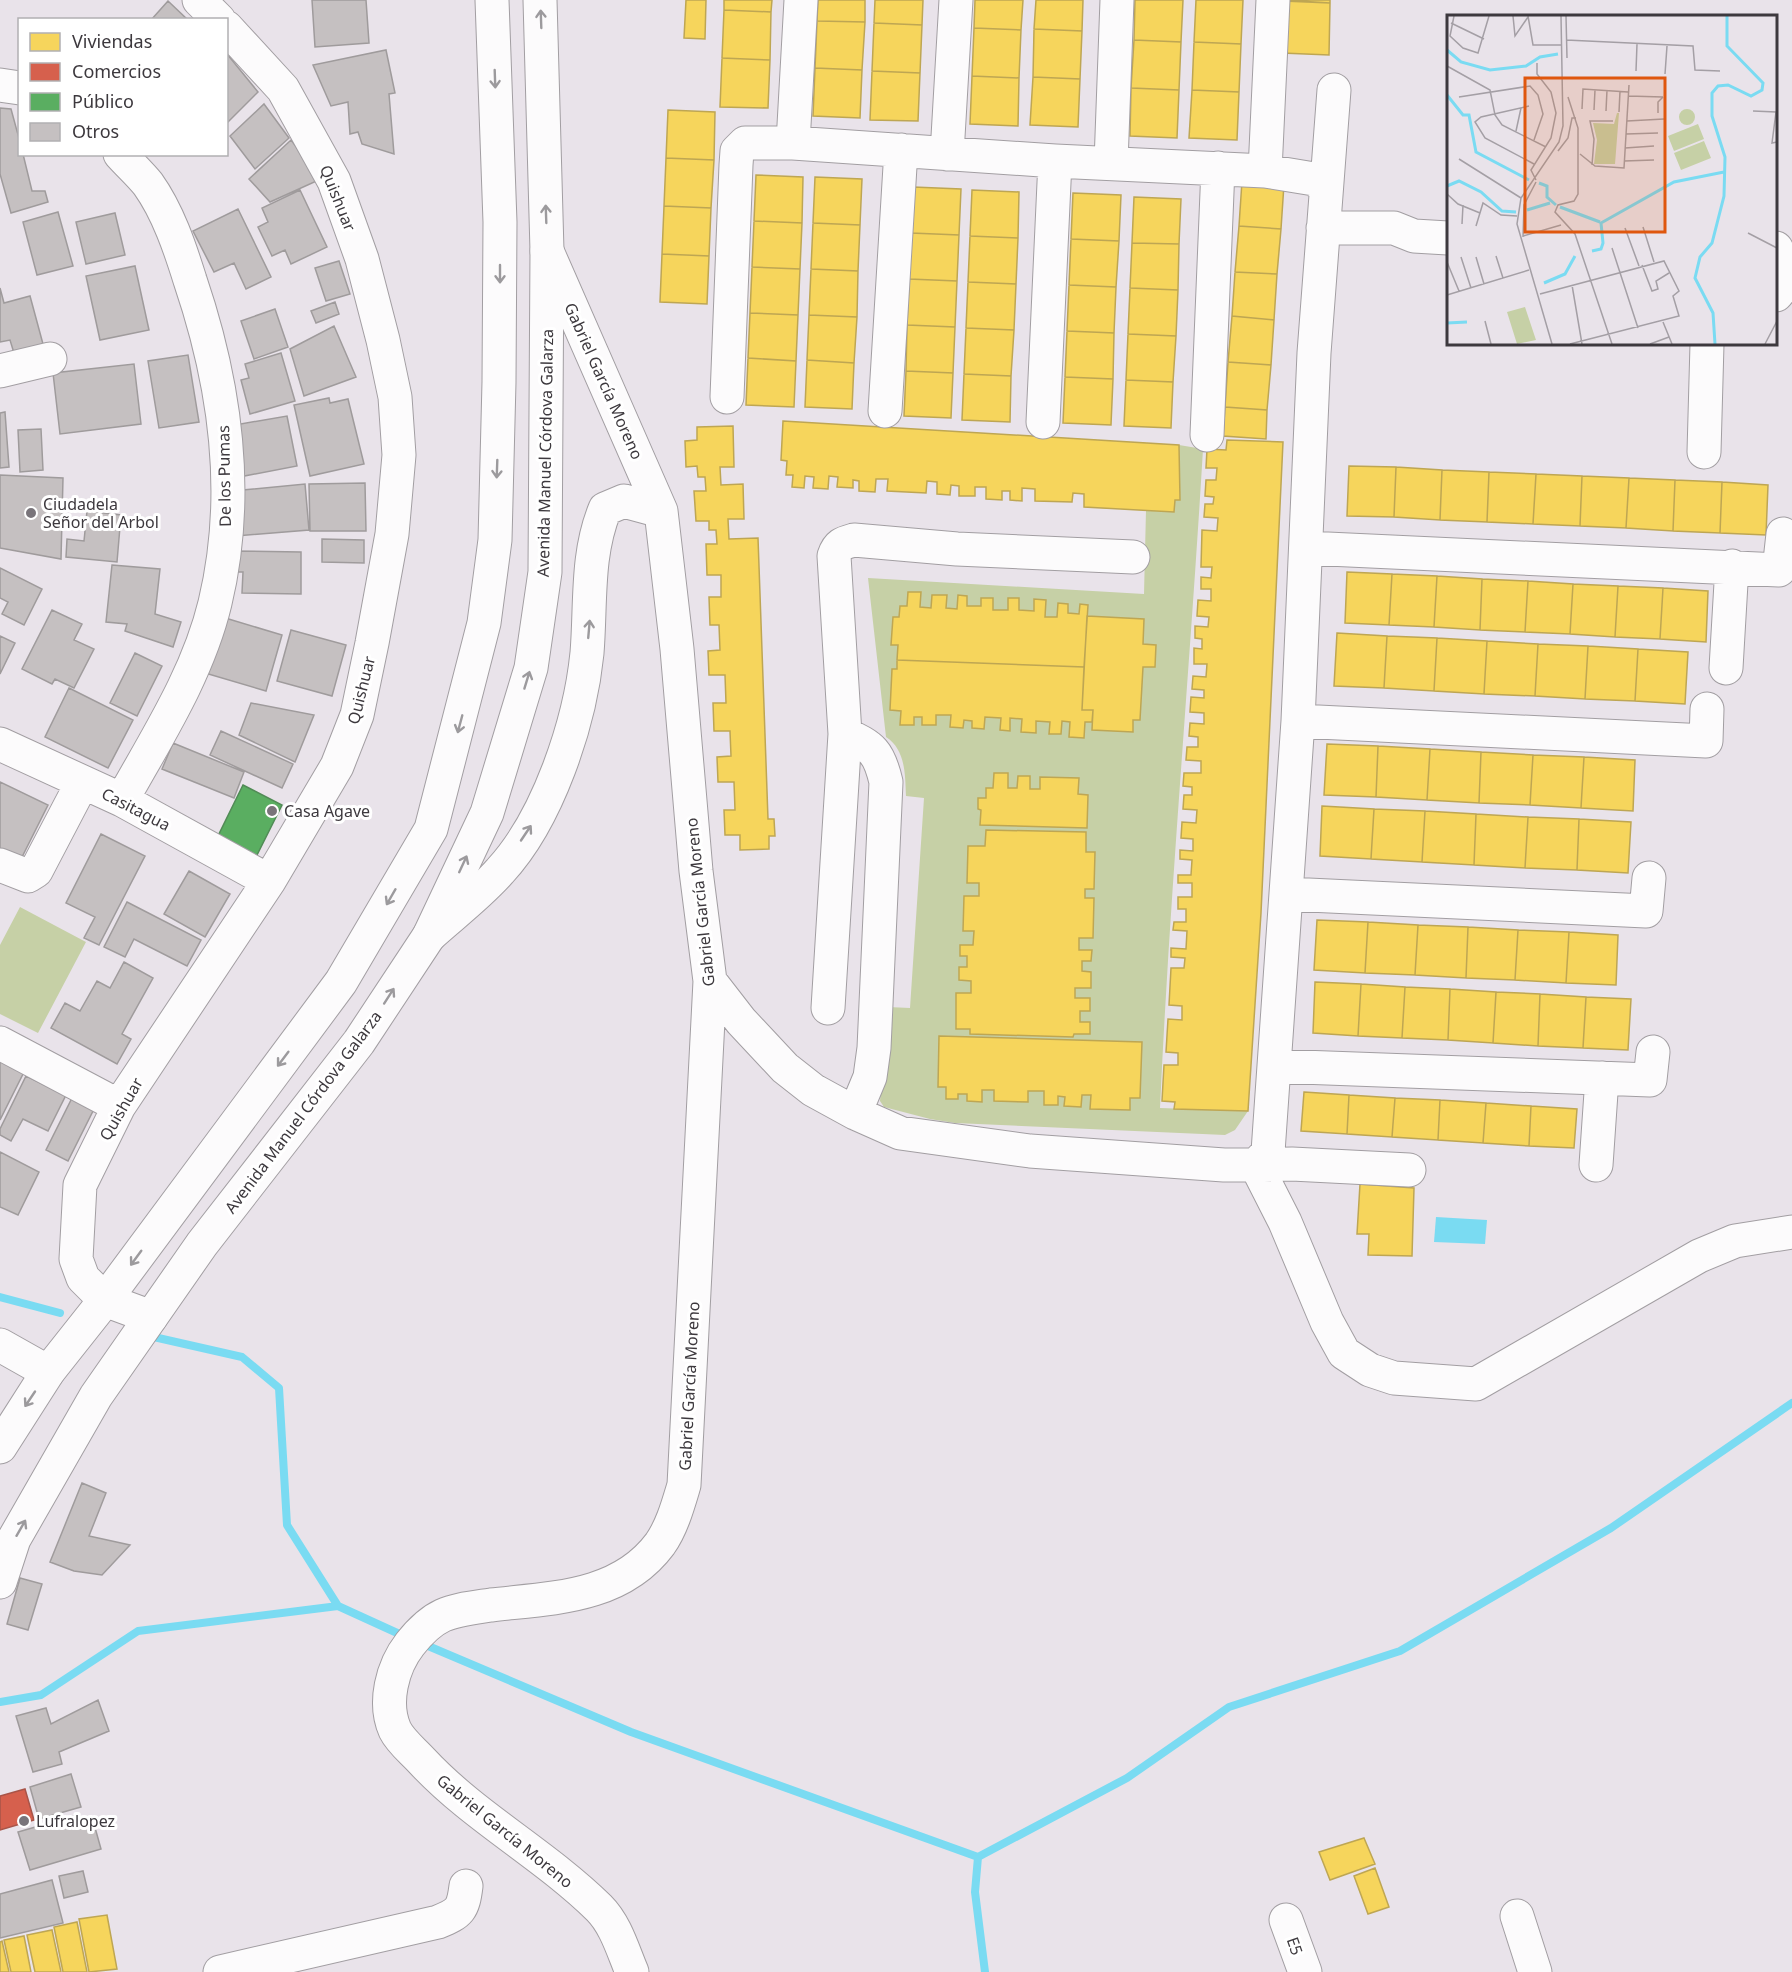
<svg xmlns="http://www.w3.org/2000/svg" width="1792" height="1972" font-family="'Noto Sans',sans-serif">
<rect width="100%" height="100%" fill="#e9e3ea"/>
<path fill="#c6d0a6" d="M1179,445L1203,449C1190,669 1170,888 1160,1108L1248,1111L1235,1130L1225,1135L955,1123L930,1119L884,1107L880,1101L888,1007L910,1008L924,798L906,796C905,775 906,750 886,737L868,578L1144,594L1146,510L1174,512L1175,500H1180Z
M20,907L86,942L38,1033L0,1014V945Z"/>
<path fill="#7adbf2" d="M1436,1217L1487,1220L1485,1244L1434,1242Z"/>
<path fill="#f6d55c" stroke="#bea653" stroke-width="1.5" d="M686,0H706L705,39L684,38Z
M724,0H772L771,12L724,10Z
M818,0H865V22L817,21Z
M875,0H923L922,25L874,23Z
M975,0H1023L1021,30L974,28Z
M1036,0H1083L1082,31L1034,29Z
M1135,0H1183L1181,42L1134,40Z
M1196,0H1243L1241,44L1194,42Z
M1283,0H1330V3Z
M1283,1L1330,3L1329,55L1282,53Z
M724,10L771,12L770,60L722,58Z
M817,21L865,22L862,70L815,68Z
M874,23L922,25L920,73L872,71Z
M974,28L1021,30L1019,78L972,76Z
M1034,29L1082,31L1080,79L1033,77Z
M1134,40L1181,42L1179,90L1131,88Z
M1194,42L1241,44L1239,92L1192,90Z
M722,58L770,60L768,108L720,107Z
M815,68L862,70L860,118L813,116Z
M872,71L920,73L918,121L870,120Z
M972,76L1019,78L1018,126L970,124Z
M1033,77L1080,79L1078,127L1030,125Z
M1131,88L1179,90L1177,138L1130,136Z
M1192,90L1239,92L1237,140L1189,138Z
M668,110L715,112L714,160L666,158Z
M666,158L714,160L711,208L664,206Z
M756,175L803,177L802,223L754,221Z
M815,177L862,179L860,225L813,223Z
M1242,181L1284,184L1281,229L1239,226Z
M913,187L961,189L959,235L911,233Z
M972,190L1019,192L1018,238L970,236Z
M1073,193L1121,195L1119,241L1071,239Z
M1134,197L1181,199L1179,244L1132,243Z
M664,206L711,208L709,256L662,254Z
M754,221L802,223L800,269L752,267Z
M813,223L860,225L858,271L811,269Z
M1239,226L1281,229L1277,274L1235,272Z
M911,233L959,235L957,281L909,279Z
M970,236L1018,238L1016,284L968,282Z
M1071,239L1119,241L1116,287L1069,285Z
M1132,243L1179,244L1178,290L1130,288Z
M662,254L709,256L707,304L660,302Z
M752,267L800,269L798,315L750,313Z
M811,269L858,271L857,317L809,315Z
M1235,272L1277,274L1274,320L1232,316Z
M909,279L957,281L955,327L907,325Z
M968,282L1016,284L1014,330L966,328Z
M1069,285L1116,287L1114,333L1067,331Z
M1130,288L1178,290L1176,336L1128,334Z
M750,313L798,315L796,361L748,358Z
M809,315L857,317L854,363L807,360Z
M1232,316L1274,320L1271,365L1228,362Z
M907,325L955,327L953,373L906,371Z
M966,328L1014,330L1011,376L964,374Z
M1067,331L1114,333L1113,379L1065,377Z
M1128,334L1176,336L1173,382L1126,380Z
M748,358L796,361L794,407L746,405Z
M807,360L854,363L852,409L805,407Z
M1228,362L1271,365L1267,410L1225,407Z
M906,371L953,373L951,418L904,416Z
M964,374L1011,376L1010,422L962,420Z
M1065,377L1113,379L1111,425L1063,423Z
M1126,380L1173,382L1171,428L1124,426Z
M1225,407L1267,410L1266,439L1223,436Z
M783,421L1179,445L1180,500H1175L1174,512L1084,507V494L1073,493L1072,502L1035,501V489L1022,488V501L1010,500V491H1002V500L986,499V487H975V496H959V486L951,485L950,495L937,494V482L927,481L926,493L887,491L888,479H876L875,492L859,491V481L853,480V488L837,487L838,477L829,476L828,489L813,488L814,477L805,476L804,488L792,487L793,475H786L787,461L781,460Z
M733,426L734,467H720L721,485L743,484L744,519H728L729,539L758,538L768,819H774L775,836H769V849L740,850V835H725L724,810H735L734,782H718L717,757L731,756L730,731H714L713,703H726L725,675H709L708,651L720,650L719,625H710L709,597H721V575H707L706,544H717L716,530H709V521H696L694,491H706L705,477H698L697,466L686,467L685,441L697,440V427Z
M1227,440L1283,442L1261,913L1248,1111L1174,1109L1175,1102L1162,1101L1164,1065H1178V1053L1166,1052L1168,1019L1182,1020V1006L1169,1005L1171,968H1184L1185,958L1171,957V948L1186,949L1187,931L1173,930L1174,922H1186V909H1178V897H1192V883H1178V875H1191L1192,860L1180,859V850L1193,851V839L1181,838L1182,822L1196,823L1197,810L1183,809L1184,795H1192V787L1183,786L1184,773H1201V761L1186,760L1187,747H1198V737L1189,736L1190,723L1204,724V713L1190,712L1191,697L1204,698V690L1192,689L1193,676L1206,677L1207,664H1194V648L1202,649V639L1195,638V626L1208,627L1209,617L1197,616L1198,600L1211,601V589H1201V577L1211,578L1212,567H1201L1202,530L1217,531L1218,518L1204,517L1205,504H1213L1214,497L1205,496L1206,480H1216L1217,468H1206L1207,449L1226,450Z
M1349,466L1396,467L1394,517L1347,516Z
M1396,467L1442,470L1440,520L1394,517Z
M1442,470L1489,472L1487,522L1440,520Z
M1489,472L1536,474L1533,524L1487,522Z
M1536,474L1582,476L1580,526L1533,524Z
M1582,476L1629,478L1626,528L1580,526Z
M1629,478L1675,480L1673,531L1626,528Z
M1675,480L1722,482L1720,533L1673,531Z
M1722,482L1768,485L1766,535L1720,533Z
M1347,572L1392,574L1389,625L1345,623Z
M1392,574L1437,576L1434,627L1389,625Z
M1437,576L1482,579L1480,630L1434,627Z
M1482,579L1528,581L1525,632L1480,630Z
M1528,581L1573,584L1570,634L1525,632Z
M1573,584L1618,586L1615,637L1570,634Z
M1618,586L1663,588L1660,639L1615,637Z
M1663,588L1708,591L1706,642L1660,639Z
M908,592H921L920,607L931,608L932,595H947L946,608L957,609L958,595L967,596V606H981V598H993V610H1008V598H1019V610L1034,611V599L1046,600L1045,617H1057L1058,603L1068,604V613L1079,614L1080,604L1088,605L1084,667L897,660L898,645H891L893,617H899L900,606H907Z
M1087,616L1144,619L1143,644L1156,645L1155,667H1143L1140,720H1133V732L1092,730L1093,710H1082Z
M1337,633L1387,636L1384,688L1334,686Z
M1387,636L1437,638L1434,691L1384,688Z
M1437,638L1487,641L1484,694L1434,691Z
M1487,641L1538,644L1535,696L1484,694Z
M1538,644L1588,646L1585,699L1535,696Z
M1588,646L1638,649L1635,701L1585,699Z
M1638,649L1688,652L1685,704L1635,701Z
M897,660L1084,667L1082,710H1093L1092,722H1085L1084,738L1069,737L1070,722L1062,721L1061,734H1049L1050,722L1036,721V733L1021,732L1022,719L1010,718V731L1000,730L1001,718L985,717L984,729L972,728V721L964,720L963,728L950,727L951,715H936V725H922V717H914V725H900L901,711L890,710L892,669H897Z
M1327,744L1378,746L1376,797L1324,795Z
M1378,746L1430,749L1427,800L1376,797Z
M1430,749L1481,752L1479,803L1427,800Z
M1481,752L1533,755L1530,805L1479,803Z
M1533,755L1584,757L1581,808L1530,805Z
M1584,757L1635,760L1633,811L1581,808Z
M994,773H1008V788H1017L1018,776H1030V789H1040V777L1079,778L1078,794L1088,795L1087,828L980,825L981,810L978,809V798H986V788H993Z
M1322,806L1374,809L1371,859L1320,856Z
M1374,809L1425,811L1422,862L1371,859Z
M1425,811L1476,814L1474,865L1422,862Z
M1476,814L1528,817L1525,868L1474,865Z
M1528,817L1579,819L1577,870L1525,868Z
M1579,819L1631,822L1628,873L1577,870Z
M986,830L1086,832V852H1095L1094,889H1085V898H1094L1093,938H1079V950H1092L1091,961H1082V971L1091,972V988H1075V998H1090V1011H1080V1022H1090V1034H1074L1073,1037L970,1034V1029H956V993H971V981L959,980V967H967V956H960V945H973L974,931H963L964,896H979V883H967L968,846H985Z
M1317,920L1368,922L1365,973L1314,970Z
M1368,922L1418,925L1415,975L1365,973Z
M1418,925L1468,927L1466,978L1415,975Z
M1468,927L1518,930L1515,980L1466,978Z
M1518,930L1569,932L1566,983L1515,980Z
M1569,932L1618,935L1616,985L1566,983Z
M1315,982L1361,984L1358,1036L1313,1033Z
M1361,984L1405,987L1402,1038L1358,1036Z
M1405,987L1450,989L1448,1040L1402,1038Z
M1450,989L1496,992L1493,1043L1448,1040Z
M1496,992L1540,994L1538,1046L1493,1043Z
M1540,994L1586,997L1583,1048L1538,1046Z
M1586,997L1631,999L1628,1050L1583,1048Z
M939,1036L1142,1042L1140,1098H1130V1110L1090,1109L1091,1095H1082L1081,1107L1064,1106L1065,1097L1058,1096V1105H1044V1091H1028V1102L994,1101V1090H982V1102L967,1101V1094H958V1099H946V1087H938Z
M1304,1092L1349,1095L1347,1134L1301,1131Z
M1349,1095L1395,1098L1392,1137L1347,1134Z
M1395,1098L1440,1100L1438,1140L1392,1137Z
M1440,1100L1486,1103L1483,1143L1438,1140Z
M1486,1103L1531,1106L1529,1146L1483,1143Z
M1531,1106L1577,1109L1574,1148L1529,1146Z
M1360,1184L1414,1188L1412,1256L1368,1255L1369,1234H1357Z
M1364,1838L1375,1864L1330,1880L1319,1852Z
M1375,1868L1389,1907L1368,1914L1354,1876Z
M107,1915L117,1969L89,1972L79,1919Z
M77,1922L87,1972H63L54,1927Z
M52,1930L61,1972H35L27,1935Z
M24,1936L31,1972H11L4,1940Z
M2,1941L9,1972H0V1942Z"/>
<path fill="#d6604d" stroke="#a85448" stroke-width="1.5" d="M25,1789L34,1820L0,1830V1796Z"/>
<path fill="#5aae61" stroke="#518b56" stroke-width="1.5" d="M243,785L282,805L256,857L217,838Z"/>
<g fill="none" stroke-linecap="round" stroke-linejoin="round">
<path stroke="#7adbf2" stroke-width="8" d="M0,1297L60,1313
M145,1335L242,1357L279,1388L287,1525L338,1606L406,1637
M421,1643L631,1732L978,1857
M0,1702L41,1695L138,1631L338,1606
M985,1972L975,1892L978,1857L1127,1778L1229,1707L1400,1651L1611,1528L1792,1403"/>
</g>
<path fill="#c5c0c1" stroke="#9f9b9c" stroke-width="1.5" d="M312,0H366L369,43L315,47Z
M168,1L188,20H151Z
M386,50L395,93L389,94L394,154L362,144L358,132L350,134L348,102L331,106L313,65Z
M227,54L258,92L226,124V55Z
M264,104L289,138L255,169L230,136Z
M0,108L11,109L20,142V154H23L32,191H45L48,202L11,213L0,174Z
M291,140L321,179L270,202L249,179Z
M300,190L327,247L291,264L285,250L272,256L258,227L268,222L262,208Z
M238,209L271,277L246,289L234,263L214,272L193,231Z
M58,212L73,266L37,275L23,222Z
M115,213L125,255L86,264L76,222Z
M339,261L350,294L326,301L315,268Z
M135,266L149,330L100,340L86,276Z
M0,288L4,303L30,296L43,344L14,353L10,340L0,342Z
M335,302L339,314L316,323L311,311Z
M275,309L288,347L254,359L241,321Z
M334,326L356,377L304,396L290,349Z
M281,353L295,401L250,414L241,380L249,378L245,364Z
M188,355L199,422L159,428L148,361Z
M134,364L141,424L60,434L53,373Z
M329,398L330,403L348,399L364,464L310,476L294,405Z
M5,412L9,467L0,468V413Z
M287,416L297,466L239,477L229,426Z
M41,429L43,470L20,472L18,430Z
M0,475L63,478L61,559L0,548Z
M365,483L366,531H310L309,484Z
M305,484L309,530L236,536L232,491Z
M87,511L121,515L117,562L66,557L67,539L84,541Z
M322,539L364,540V563L322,562Z
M232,551L301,552V594L242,593L243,572H232Z
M112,565L160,569L155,614L181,622L173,647L125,631L127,624L106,622Z
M0,568L42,589L24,625L2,614L8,602L0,598Z
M52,610L82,624L74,640L94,649L74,688L55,679L52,684L22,669Z
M222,617L282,635L266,691L205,673Z
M291,630L346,645L332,696L277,681Z
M0,636L15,643L0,674Z
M135,653L162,666L137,716L110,703Z
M69,688L133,720L108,768L45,737Z
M251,703L314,715L295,762L239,735Z
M221,731L293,764L282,788L210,755Z
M173,743L244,772L234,798L162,769Z
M0,782L48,805L18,865L0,856Z
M101,834L145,856L99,945L84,938L95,917L66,903Z
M189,871L230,894L205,937L164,914Z
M127,902L201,940L187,966L134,939L125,957L104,947Z
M124,962L153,978L122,1034L131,1039L117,1064L51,1028L65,1003L80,1011L97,981L110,988Z
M0,1058L25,1070L0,1120Z
M26,1076L66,1095L48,1131L23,1119L11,1141L0,1135V1129Z
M72,1098L94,1109L68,1161L46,1150Z
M0,1152L39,1172L18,1215L0,1207Z
M82,1483L106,1493L89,1536L130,1545L102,1575L74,1571L50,1562Z
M20,1578L42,1584L28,1630L7,1624Z
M98,1700L109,1731L59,1752L62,1764L33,1772L16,1716L46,1708L51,1724Z
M71,1774L81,1807L39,1819L30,1787Z
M77,1815L81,1828L94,1824L101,1849L30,1870L18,1832Z
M83,1871L88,1892L64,1898L59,1876Z
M52,1880L63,1923L0,1938V1894Z"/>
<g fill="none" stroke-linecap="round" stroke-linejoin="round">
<g stroke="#a29ea2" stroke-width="35">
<path id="minor" d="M199,0L219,20
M0,85L20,88
M793,143L801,0
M120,154C129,164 140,174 148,184C168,212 180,248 190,280C225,383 241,495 215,603C198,674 157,737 122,800
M947,154L956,0
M1111,163L1117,0
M1265,171L1273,0
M1323,228H1394L1414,236L1448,238
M1776,248C1784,261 1788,284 1776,295
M547,251L661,511L677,649L696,871L710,981L684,1485C678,1505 672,1527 660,1544C620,1598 552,1598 491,1605C451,1611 436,1611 410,1644C392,1667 383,1703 395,1730C401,1742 413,1751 422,1761C474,1817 544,1854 599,1908C616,1925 623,1951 632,1972
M0,371L50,359
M727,397L736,165L737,151L745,143H793L1055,161L1265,171L1314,179L1325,187
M885,411L901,150
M1043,422L1055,161
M1207,435L1218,168
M1704,452L1707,344
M1306,548L1779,570L1783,534
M1726,668L1732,566
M1298,721L1706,741L1707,709
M0,744L122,800L269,881
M0,865L28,876L36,871L82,783
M1287,894L1646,911L1649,878
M429,936C452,915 479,895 500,871C548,819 580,723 587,653C591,604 586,555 605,509L624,501L661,511
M710,981L741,1021L785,1068L813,1090L855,1113L900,1133L1030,1151L1224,1165H1256L1268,1152L1298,721L1314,353L1334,90
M828,1008L845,734
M0,1043L119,1106
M1274,1066L1650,1080L1653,1052
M855,1113L870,1077L874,1048L886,782C879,752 873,747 845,734L834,556C838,544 843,543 854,540L957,549L1133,557
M1596,1165L1602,1078
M1409,1170L1292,1164L1256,1165L1285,1222L1327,1322L1344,1353L1370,1370L1394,1378L1476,1384L1699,1256L1735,1241L1792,1232
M151,1317L105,1300L83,1278L76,1259L80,1185L119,1106L269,881L337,766L357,715L372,643L392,534L399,455L395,397L383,340L362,259L334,181L283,89L226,27
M0,1345L48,1372
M1517,1916L1535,1972
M1286,1920L1305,1972
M220,1972L438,1922C460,1913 463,1910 466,1886"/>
</g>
<g stroke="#a29ea2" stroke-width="35">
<path id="major" d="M0,1447L48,1372L105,1300L341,982L431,829L484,623L495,540L499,382L500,222L492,0
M0,1582L14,1539L96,1396L202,1244L359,1042L429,936L487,813L531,668L545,572L547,251L540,0"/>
</g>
<use href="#minor" stroke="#fcfbfc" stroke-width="33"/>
<use href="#major" stroke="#fcfbfc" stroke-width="33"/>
</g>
<defs><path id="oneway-shaft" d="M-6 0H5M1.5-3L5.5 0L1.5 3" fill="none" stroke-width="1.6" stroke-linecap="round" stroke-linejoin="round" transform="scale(1.5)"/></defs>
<g stroke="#9c9a9d">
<use href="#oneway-shaft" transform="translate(541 19) rotate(-92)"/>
<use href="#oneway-shaft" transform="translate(495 79) rotate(88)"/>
<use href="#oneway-shaft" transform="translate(546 214) rotate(-92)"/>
<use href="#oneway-shaft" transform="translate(500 274) rotate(90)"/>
<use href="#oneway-shaft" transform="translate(497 469) rotate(92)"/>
<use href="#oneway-shaft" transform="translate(589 629) rotate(-85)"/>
<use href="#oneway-shaft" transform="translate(527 680) rotate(-73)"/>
<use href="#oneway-shaft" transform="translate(460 724) rotate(105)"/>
<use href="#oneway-shaft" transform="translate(526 833) rotate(-56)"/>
<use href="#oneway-shaft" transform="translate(463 864) rotate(-65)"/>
<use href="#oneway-shaft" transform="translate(391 897) rotate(120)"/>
<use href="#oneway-shaft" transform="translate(389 996) rotate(-57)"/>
<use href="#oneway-shaft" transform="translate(283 1059) rotate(127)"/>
<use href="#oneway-shaft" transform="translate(136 1258) rotate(126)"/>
<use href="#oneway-shaft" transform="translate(30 1399) rotate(124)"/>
<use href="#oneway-shaft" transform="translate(21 1528) rotate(-60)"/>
</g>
<g fill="#79747a" stroke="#fff" stroke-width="2">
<circle cx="31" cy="513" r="6"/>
<circle cx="272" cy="811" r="6"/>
<circle cx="24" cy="1821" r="6"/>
</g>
<g text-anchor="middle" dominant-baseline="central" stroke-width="6" stroke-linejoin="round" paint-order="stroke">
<g font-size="16" fill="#3d393e" stroke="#fff">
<text transform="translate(338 198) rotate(68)">Quishuar</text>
<text transform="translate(604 381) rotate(66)">Gabriel García Moreno</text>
<text transform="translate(545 453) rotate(-89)">Avenida Manuel Córdova Galarza</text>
<text transform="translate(224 476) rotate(-91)">De los Pumas</text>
<text transform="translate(361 690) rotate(-76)">Quishuar</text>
<text transform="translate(136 809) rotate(27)">Casitagua</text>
<text transform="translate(700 902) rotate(-96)">Gabriel García Moreno</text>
<text transform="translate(121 1109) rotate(-60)">Quishuar</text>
<text transform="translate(303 1112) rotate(-53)">Avenida Manuel Córdova Galarza</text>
<text transform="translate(689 1386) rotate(-87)">Gabriel García Moreno</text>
<text transform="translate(505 1831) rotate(39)">Gabriel García Moreno</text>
<text transform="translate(1295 1946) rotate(71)">E5</text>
</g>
<g font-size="16" fill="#3d393e" stroke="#fff" text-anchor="start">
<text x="43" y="504">Ciudadela<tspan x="43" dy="18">Señor del Arbol</tspan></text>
<text x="284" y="811">Casa Agave</text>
<text x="36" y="1821">Lufralopez</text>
</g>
</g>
<g transform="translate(1447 15)">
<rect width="330" height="330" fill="#e9e3ea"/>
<path d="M232 102a8 8 0 1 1 16 0a8 8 0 1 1-16 0ZM170,98H172L168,149H175H147L150,125L146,108L167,109ZM251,109L257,124L227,136L221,121ZM257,126L264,143L234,155L227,138ZM78,292L89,325L70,329L60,297Z" fill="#c6d0a6"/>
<path fill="none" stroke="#7adbf2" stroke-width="3" d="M0,35L14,47L43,55L79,51L93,42L111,39M0,80L16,100H22L29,137L82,165M92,168L100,171V182L109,190M0,171L12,166L34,177L55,196L69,197M113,192L153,207M80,195L103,188M145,236L154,234L156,228L154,208L227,167L277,157M97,268L118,259L128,241M0,308L20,307M268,329L266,298L248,263L253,242L265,228L277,181L278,142L265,101V78L271,71L281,70L304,81L315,75L316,68L280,31V1"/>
<path fill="none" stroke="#a49fa5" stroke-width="1.5" d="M7,1L3,21L16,33L31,38L42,1M66,1L68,21L81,2M81,1L86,30H115M119,1L120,43M4,8L37,24M119,25L246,31L248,55L273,56M0,51L43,75L48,100L55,110L99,132M189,56L190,29M218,59L220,31M181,81L216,82M12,82L83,71L91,80L96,99L87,125M121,82L131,113V179L127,186L111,190L108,197L128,219L165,329M82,91L34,102L28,107L38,123L87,149M135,94L136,74L181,77M147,95L148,75M159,96L160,75M306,96L329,97L325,128L330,127M172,97L173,76M211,98V87L216,82M180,106L217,104M69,116L74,93M179,119L211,118M178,133L207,131M111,136L121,123L125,103H129M133,139L148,151L177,153L182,70M12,144L74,183M177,146L207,145M145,150L147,124L143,106H166M89,165L84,155L104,123L109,98L104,77L90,59V48M0,179L11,189L33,198M15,209L16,190M29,211L36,188L54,200L70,201M196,212L207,247M178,213L192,251M301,218L330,233M76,221L114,210M76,222L77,190L89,167M165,233L191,313M49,241L56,263M14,242L24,273M29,242L37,269M0,247L12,276M195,250L205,276L211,274L209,266L222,258M125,270L135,329M93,279L217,246L232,276L226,281L232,301L123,329M0,280L82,255M38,306L44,329M216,307L225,329M105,329L70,209L74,183L112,127L116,111L114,1M203,329L222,322M318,329L330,306"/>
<path fill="#df570e" fill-opacity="0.15" stroke="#df570e" stroke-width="3" d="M78,63H218V217H78Z"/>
<rect width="330" height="330" fill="none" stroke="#3d393e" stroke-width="3"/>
</g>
<rect x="18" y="18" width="210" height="138" fill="#ffffff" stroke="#b1b0b2" stroke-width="1.5"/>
<rect x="30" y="33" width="30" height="18" fill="#f6d55c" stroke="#b1b0b2" stroke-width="1.5"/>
<text x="72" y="48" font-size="18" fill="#3d393e">Viviendas</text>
<rect x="30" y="63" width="30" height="18" fill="#d6604d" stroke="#b1b0b2" stroke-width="1.5"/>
<text x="72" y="78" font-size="18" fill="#3d393e">Comercios</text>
<rect x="30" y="93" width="30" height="18" fill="#5aae61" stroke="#b1b0b2" stroke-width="1.5"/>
<text x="72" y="108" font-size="18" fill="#3d393e">Público</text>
<rect x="30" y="123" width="30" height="18" fill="#c5c0c1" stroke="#b1b0b2" stroke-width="1.5"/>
<text x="72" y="138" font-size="18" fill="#3d393e">Otros</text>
</svg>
